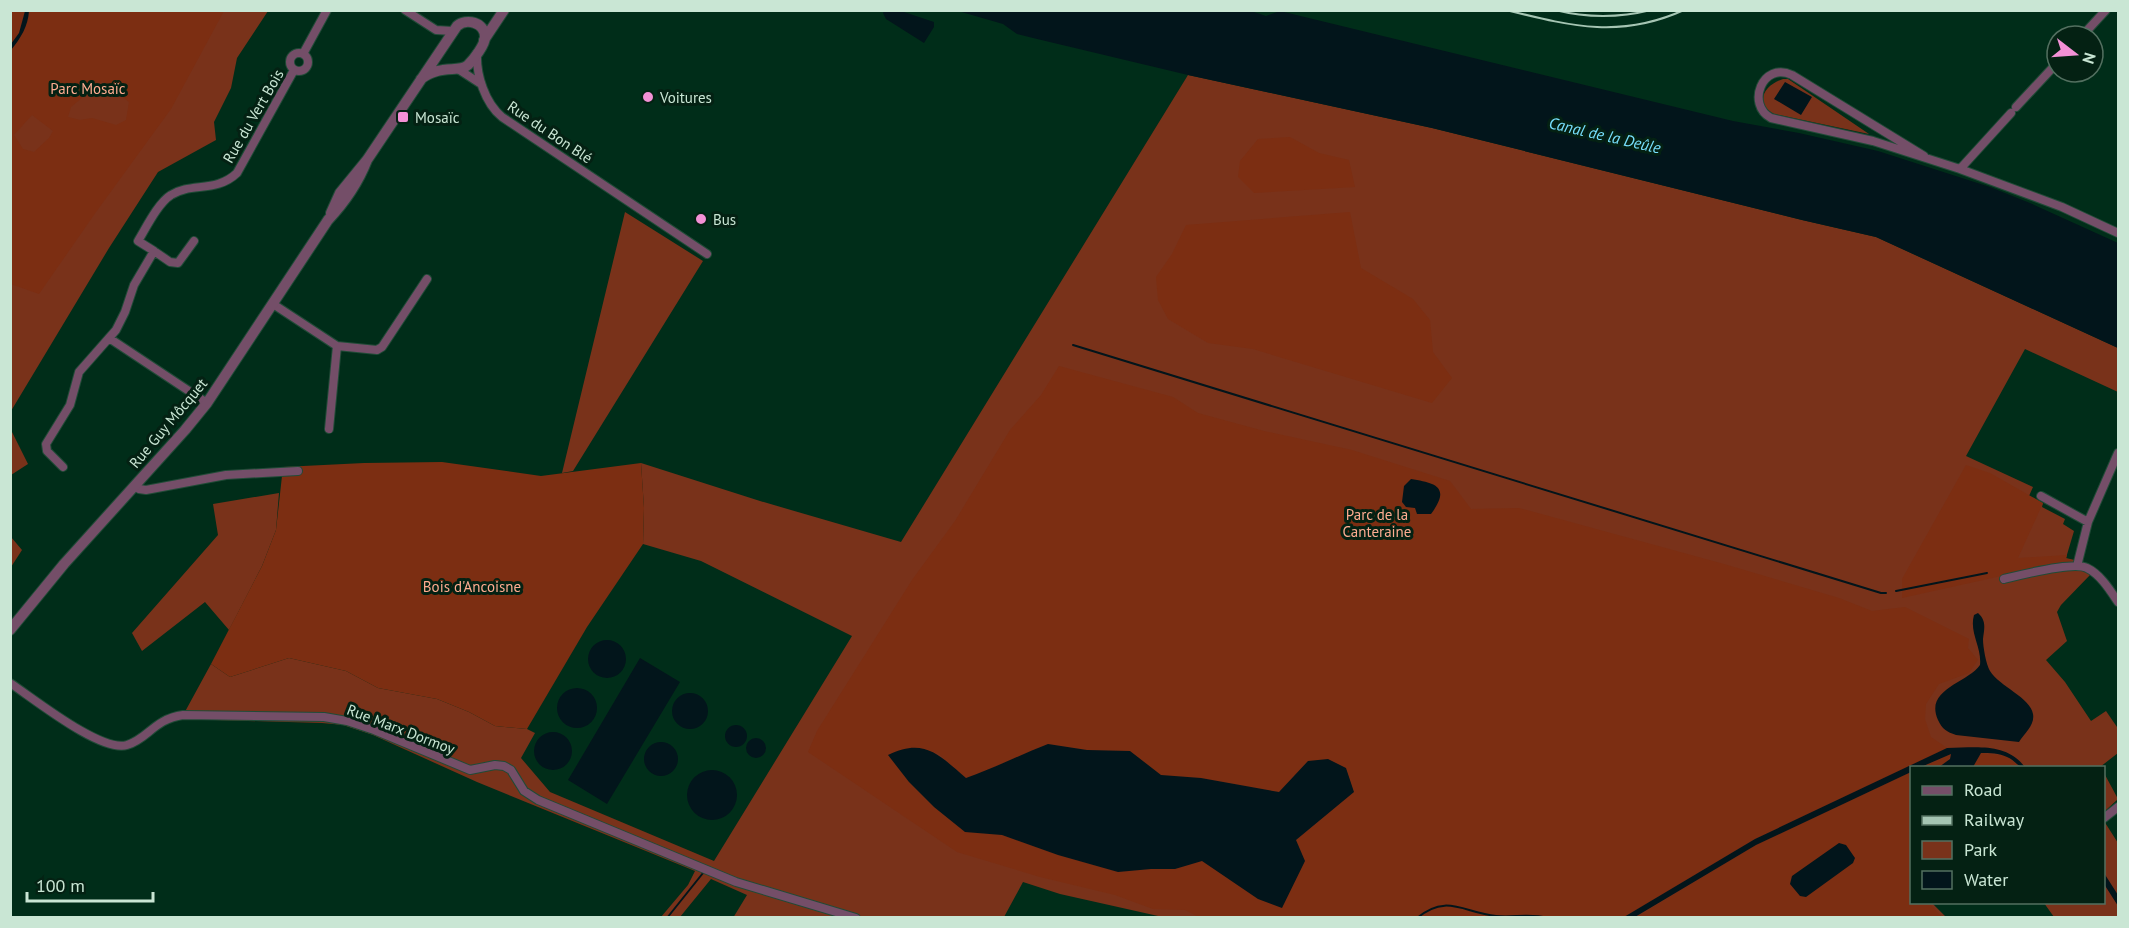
<svg xmlns="http://www.w3.org/2000/svg" width="2129" height="928" font-family="'PT Sans',sans-serif">
<rect width="100%" height="100%" fill="#002d19"/>
<path fill="#79321a" d="M10,11H268L237,58L231,88L214,122L216,140L158,172L109,248L11,411Z
M1188,75L1432,128L1802,220L1876,237L2118,348V392L2025,349L1966,456L2033,487L2029,496L2043,503L2042,507L2065,519L2063,524L2074,531L2066,558L2074,560L2090,575L2061,605L2057,612L2067,641L2046,660L2065,682L2091,721L2106,711L2117,727L2118,753L2100,767L1912,768V902L1932,903L1946,917L1167,918L1060,894L1023,882L1004,917L733,918L747,895L711,879L680,917H661L688,885L695,871L477,782L373,735L343,725L322,723L181,719L211,664L230,677L289,658L346,671L378,688L437,699L469,712L495,726L527,729L535,733L521,758L550,792L714,861L852,636L701,561L643,544L644,508L641,463L760,501L901,542Z
M1783,79H1788L1869,134L1774,114C1754,103 1764,85 1783,79Z
M625,212L703,261L573,471L562,473Z
M11,430L28,464L11,475H10Z
M279,493L276,530L262,566L229,630L205,602L142,651L132,633L218,535L213,504Z
M11,537L22,550L11,567Z
M2104,773L2118,799L2104,812Z
M2104,821L2118,843V917H2054L2044,903L2104,902Z"/>
<path fill="#7c2e12" fill-rule="evenodd" d="M161,10L163,13L167,10L224,11L171,109L96,212L39,294L11,284L10,50L20,39L29,11ZM102,81L129,102L126,120L116,125L92,118L80,120L68,117L71,107ZM32,115L53,131L49,138L34,152L23,149L14,135Z
M11,11H25L19,33L11,44Z
M1290,137L1319,153L1349,160L1355,187L1254,193L1238,177L1240,161L1258,139Z
M1350,212L1361,268L1413,299L1430,320L1433,352L1452,378L1432,403L1253,349L1208,343L1168,319L1158,300L1156,277L1172,254L1186,225Z
M1059,366L1173,397L1198,413L1264,431L1352,450L1450,481L1471,509L1519,508L1724,564L1839,598L1872,611L1905,607L1969,639L1968,648L1978,660L1969,673L1939,684L1926,704L1925,719L1931,737L1947,748L1755,839L1624,917L1201,918L1185,910L1153,909L1115,895L1040,877L957,852L808,752L817,731L912,580L955,521L1010,430L1041,395ZM1048,744L1087,750L1129,751L1161,775L1201,778L1279,792L1308,761L1321,820L1296,840L1258,899L1202,860L1175,869H1151L1118,872L1058,855L1002,835L965,832L934,807L909,782L889,755L938,753L966,778C994,768 1020,755 1048,744Z
M442,462L541,476L641,463L644,508L643,544L587,627L527,729L495,726L469,712L437,699L378,688L346,671L289,658L230,677L211,664L262,566L276,530L283,467L364,463Z
M1966,465L1990,473L2043,503L2018,558L2067,555L2066,559L2074,560L1902,598V579Z
M1981,753L2006,756L2020,767L1973,768Z
M1951,754C1946,768 1933,767 1921,768Z
M1911,772L1912,902L1929,903L1942,917L1635,918L1756,845Z"/>
<path fill="#02151b" d="M1248,10L1266,16L1280,11L1733,121L1799,133L1878,151L1990,187L2030,203L2118,243V348L1876,237L1802,220L1432,128L1188,75L1033,38L1017,34L1003,24L958,11Z
M25,11H29C28,26 21,38 11,50V44L19,33Z
M884,11H901L934,22V27L924,43L886,19L883,13Z
M1785,82L1812,97L1801,115L1774,99Z
M1411,479C1436,483 1451,487 1431,514H1417L1415,508L1406,507L1402,502L1404,486Z
M1978,613C1987,621 1984,629 1983,639C1983,647 1986,664 1990,671C1999,686 2031,698 2033,714C2035,725 2025,733 2019,742L1956,735C1947,732 1942,729 1938,720C1924,689 1968,683 1980,665C1982,647 1969,633 1974,615Z
M588 659a19 19 0 1 1 38 0a19 19 0 1 1-38 0Z
M640,658L680,682L607,804L568,780Z
M557 708a20 20 0 1 1 40 0a20 20 0 1 1-40 0Z
M672 711a18 18 0 1 1 36 0a18 18 0 1 1-36 0Z
M725 736a11 11 0 1 1 22 0a11 11 0 1 1-22 0Z
M534 751a19 19 0 1 1 38 0a19 19 0 1 1-38 0Z
M746 748a10 10 0 1 1 20 0a10 10 0 1 1-20 0Z
M644 759a17 17 0 1 1 34 0a17 17 0 1 1-34 0Z
M1048,744L1087,750L1130,751L1161,775L1201,778L1279,792L1308,761L1328,759L1346,768L1354,792L1296,840L1305,861L1282,908L1258,899L1202,861L1175,869H1151L1118,872L1058,855L1002,835L965,832L934,807L909,782L888,755C925,737 940,756 966,778C994,768 1020,755 1048,744Z
M1947,748C1976,748 2005,742 2025,767C2017,767 2015,760 2007,757C1999,753 1990,753 1981,753L1973,767H1939L1950,759L1951,754L1921,767L1912,768L1911,772L1756,845L1635,917H1624L1755,839Z
M687 795a25 25 0 1 1 50 0a25 25 0 1 1-50 0Z
M1839,843L1846,845L1855,858L1853,863L1806,897L1800,896L1790,884L1792,876Z
M2104,873L2118,895V906L2104,884Z"/>
<g fill="none" stroke-linecap="round" stroke-linejoin="round">
<path stroke="#02151b" stroke-width="2" d="M1073,345L1881,593H1886
M1896,591L1987,573
M667,918L703,873
M1417,918C1447,893 1464,913 1496,916C1513,918 1530,913 1547,918"/>
<g stroke="#204b37" stroke-width="10">
<path id="minor" d="M405,10L436,30L453,31
M2082,36L2106,10
M290 62a9 9 0 1 1 18 0a9 9 0 1 1-18 0Z
M477,53C476,75 485,103 502,117L707,254
M303,54L327,10
M458,69L481,84
M2016,107L2057,63
M1924,156L1792,75C1762,61 1746,105 1771,118L1873,141L1960,169L2011,113
M1960,169L2062,207L2118,233
M154,251L138,241C146,228 158,203 171,195C191,182 216,193 237,173L294,70
M273,304L337,346L377,350L382,347L427,279
M109,338L207,403
M329,429L337,346
M63,467L47,451L46,444L70,405L79,372L116,330L125,312L134,285L154,251L170,262L178,263L194,241
M135,486L139,489L146,490L226,475L298,471
M2041,496L2088,522
M2077,566L2088,522L2118,453
M2004,579C2020,575 2074,561 2087,568C2100,574 2110,590 2118,602
M10,683C33,698 101,753 127,745C148,739 154,719 183,715L324,717L347,721L374,730L470,770L495,765L504,766L511,770L524,791L538,800L736,882L856,918
M2104,818L2118,807"/>
</g>
<g stroke="#204b37" stroke-width="12">
<path id="tertiary" d="M484,40L504,10
M331,213L340,193L367,160L457,26C466,18 485,22 485,37C485,45 474,59 468,65C460,73 439,64 421,79
M10,630L64,564L185,430L207,403L328,220C346,201 358,183 367,160"/>
</g>
<use href="#minor" stroke="#744e68" stroke-width="8"/>
<use href="#tertiary" stroke="#744e68" stroke-width="10"/>
<path stroke="#a5c5b3" stroke-width="2" d="M1506,10C1571,26 1620,39 1684,10
M1555,10C1587,18 1619,18 1651,10"/>
</g>
<g fill="#f391d6" stroke="#042113" stroke-width="2">
<circle cx="648" cy="97" r="6"/>
<rect x="397" y="111" width="12" height="12" rx="3"/>
<circle cx="701" cy="219" r="6"/>
</g>
<g text-anchor="middle" dominant-baseline="central" stroke-width="6" stroke-linejoin="round" paint-order="stroke">
<g font-size="15" fill="#feac91" stroke="#042113">
<text x="88" y="88">Parc Mosaïc</text>
<text x="1377" y="514">Parc de la<tspan x="1377" dy="17">Canteraine</tspan></text>
<text x="472" y="586">Bois d'Ancoisne</text>
</g>
<g font-size="15" fill="#c9e6d4" stroke="#042113" text-anchor="start">
<text x="660" y="97">Voitures</text>
<text x="415" y="117">Mosaïc</text>
<text x="713" y="219">Bus</text>
</g>
<g font-size="15" fill="#c9e6d4" stroke="#042113">
<text transform="translate(253 116) rotate(-60)">Rue du Vert Bois</text>
<text transform="translate(550 132) rotate(34)">Rue du Bon Blé</text>
<text transform="translate(168 423) rotate(-50)">Rue Guy Môcquet</text>
<text transform="translate(401 729) rotate(21)">Rue Marx Dormoy</text>
</g>
<g font-size="16" font-style="italic" fill="#78e0fe" stroke="#042113">
<text transform="translate(1605 135) rotate(13)">Canal de la Deûle</text>
</g>
</g>
<rect width="2129" height="928" fill="none" stroke="#c9e6d4" stroke-width="24"/>
<rect x="1910" y="766" width="195" height="138" fill="#042113" stroke="#537060" stroke-width="1.5"/>
<rect x="1922" y="786" width="30" height="9" fill="#744e68" stroke="#537060" stroke-width="1.5"/>
<text x="1964" y="796" font-size="18" fill="#c9e6d4">Road</text>
<rect x="1922" y="816" width="30" height="9" fill="#a5c5b3" stroke="#537060" stroke-width="1.5"/>
<text x="1964" y="826" font-size="18" fill="#c9e6d4">Railway</text>
<rect x="1922" y="841" width="30" height="18" fill="#79321a" stroke="#537060" stroke-width="1.5"/>
<text x="1964" y="856" font-size="18" fill="#c9e6d4">Park</text>
<rect x="1922" y="871" width="30" height="18" fill="#02151b" stroke="#537060" stroke-width="1.5"/>
<text x="1964" y="886" font-size="18" fill="#c9e6d4">Water</text>
<g transform="translate(2075 54) rotate(107)"><circle r="28" fill="#042113" stroke="#537060" stroke-width="1.5"/>
<path d="M0-4.5L10 22L0 15L-10 22Z" fill="#f391d6"/>
<text y="-9" font-size="16" font-weight="bold" text-anchor="middle" fill="#c9e6d4">N</text>
</g>
<path d="M27 892v9h126v-9" fill="none" stroke="#c9e6d4" stroke-width="3"/>
<text x="36" y="892" font-size="18" fill="#c9e6d4" stroke="#042113" stroke-width="4.5" paint-order="stroke">100 m</text>
</svg>
